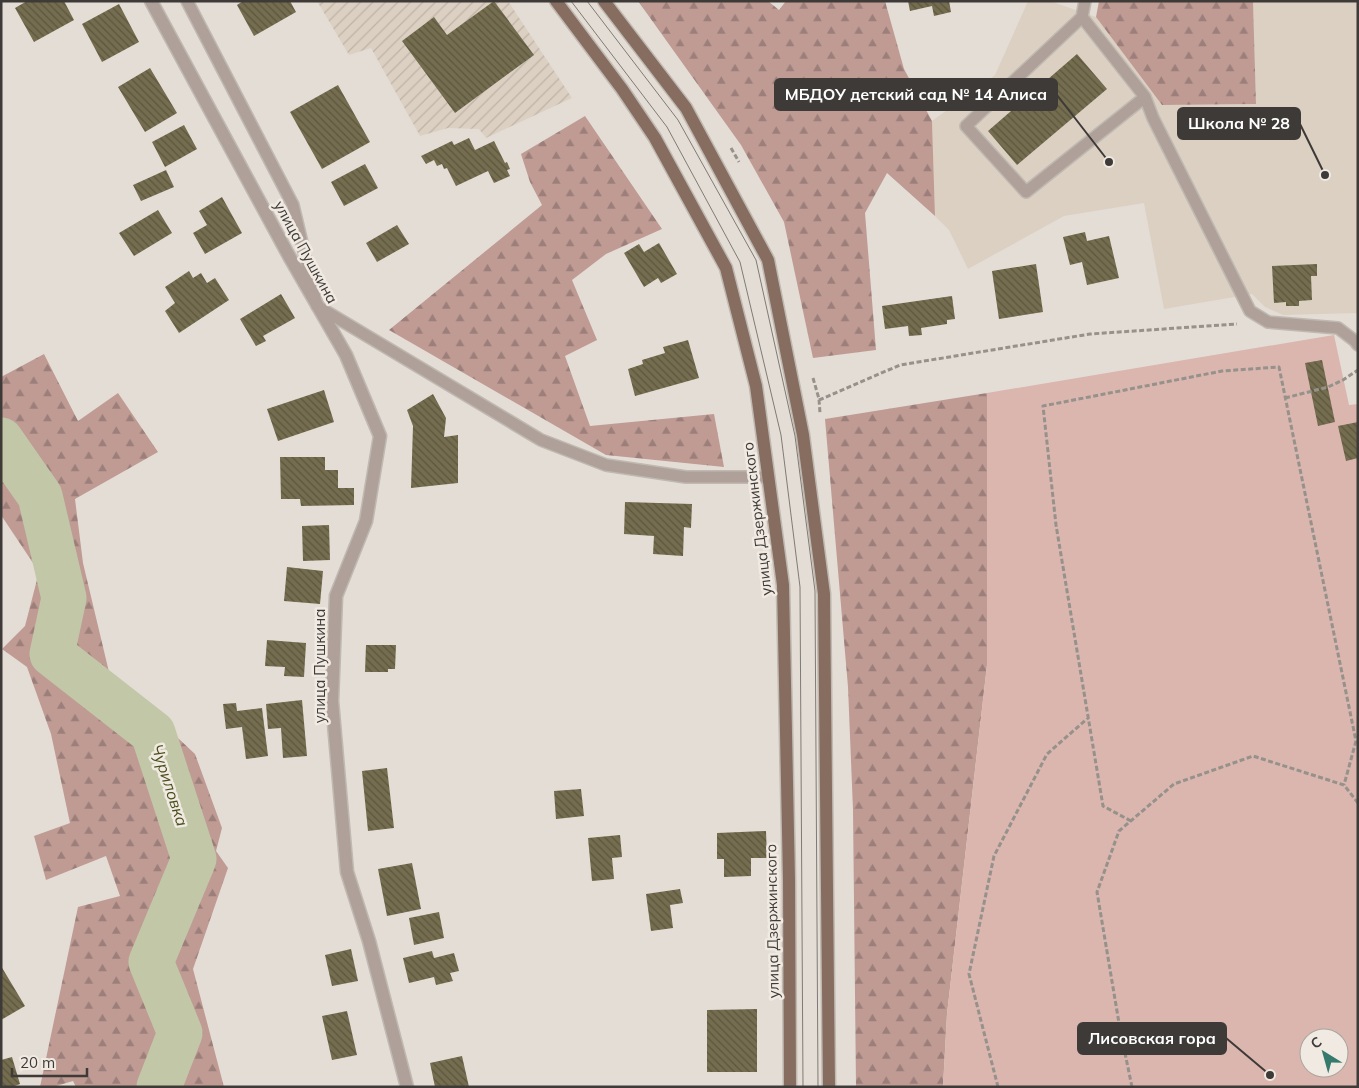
<svg xmlns="http://www.w3.org/2000/svg" width="1359" height="1088" font-family="Mulish,sans-serif">
<defs>
<pattern id="industrial-furrows" width="10" height="10" patternUnits="userSpaceOnUse" patternTransform="scale(1.25)"><rect width="10" height="10" fill="#dcd0c2"/><path d="M-1 1l2-2M0 10L10 0M9 11l2-2" fill="none" stroke="#beb3a7"/></pattern>
<pattern id="forest-firs" width="22" height="20" patternUnits="userSpaceOnUse" patternTransform="scale(1.25)"><rect width="22" height="20" fill="#bf9b94"/><path d="M5 1l3.5 6h-7zM16 11l3.5 6h-7z" fill="#9c7f7a"/></pattern>
<pattern id="building-back-hatch" width="6" height="6" patternUnits="userSpaceOnUse" patternTransform="scale(1.25)"><rect width="6" height="6" fill="#756d4f"/><path d="M-1 5l2 2M0 0l6 6M5-1l2 2" fill="none" stroke="#5c563f"/></pattern>
</defs>
<rect width="100%" height="100%" fill="#e4ddd5"/>
<path fill="#dcd0c2" d="M1028,1H1050L1096,17L1162,105L1256,104L1253,1H1358V313L1283,315L1265,307L1252,294L1164,309L1144,203L1064,216L968,269L949,230L935,216L932,121L995,75Z"/>
<path fill="url(#industrial-furrows)" d="M317,1H508L572,98L486,138L479,129L448,128L420,136L371,48L349,55Z"/>
<path fill="url(#forest-firs)" d="M638,1H768L779,10L786,1H885L904,69L932,121L935,216L887,173L865,213L876,350L813,358L784,222L741,145Z
M1099,1H1253L1256,104L1162,105L1096,17Z
M585,116L662,229L606,254L572,280L597,340L565,356L590,426L714,414L724,467L606,455L389,330L542,205L530,182L521,154Z
M44,354L78,421L118,393L158,452L75,499L83,563L114,693L148,710L195,754L222,828L216,851L228,868L193,969L224,1087H76L73,1081L53,1087H40L78,907L120,896L106,856L46,880L34,836L70,823L51,734L27,667L2,649L25,626L39,572L1,515V377Z
M987,393V665L947,1014L943,1087H856L853,810L848,687L825,419Z"/>
<path fill="#dab6af" fill-rule="evenodd" d="M1334,335L1349,405L1358,404V1087H943L947,1014L987,665V393ZM1309,1038H1339V1068H1309Z"/>
<g fill="none" stroke-linecap="round" stroke-linejoin="round">
<path stroke="#c2c8a7" stroke-width="45" d="M1,440L40,496L64,598L52,654L153,733L194,859L151,962L180,1033L159,1087"/>
</g>
<path fill="url(#building-back-hatch)" d="M27,1H64L74,20L34,42L15,8Z
M243,1H290L296,12L254,36L237,5Z
M494,1L534,55L455,113L402,41L434,17L447,35Z
M908,1H949L951,12L934,16L932,6L910,11Z
M119,4L139,42L102,62L82,24Z
M1077,54L1107,89L1017,165L988,131Z
M150,68L177,113L145,132L118,87Z
M338,85L370,142L322,169L290,112Z
M184,125L197,149L165,167L152,142Z
M469,138L475,150L494,141L505,163L507,162L510,169L507,170L510,176L494,183L488,171L456,186L447,168L444,169L442,164L437,166L434,160L426,164L421,156L452,141L454,145Z
M365,164L378,188L344,206L331,182Z
M166,170L174,187L141,201L133,185Z
M222,197L242,233L205,254L193,233L207,225L199,211Z
M158,210L172,233L134,256L119,233Z
M397,225L409,244L377,262L366,243Z
M1085,232L1087,241L1109,236L1119,278L1087,285L1082,262L1070,265L1063,237Z
M659,243L677,274L661,283L658,278L644,287L624,253L639,244L644,252Z
M1036,264L1043,312L999,319L992,271Z
M1317,264V276H1311L1312,300L1299,301V306H1286V302L1274,303L1272,266Z
M189,271L193,278L201,273L207,283L215,278L229,300L179,333L165,311L175,303L165,287Z
M281,294L295,318L263,336L266,341L256,346L240,319Z
M952,296L955,319L947,320V324L921,328L922,335L909,336L908,326L885,329L882,306Z
M688,340L699,378L635,396L628,369L643,364L642,360L665,353L663,347Z
M1322,360L1335,422L1318,426L1305,363Z
M324,390L334,422L278,441L267,409Z
M433,394L446,418L444,437L458,435V483L411,488L413,426L407,410Z
M1358,422V458L1346,461L1338,426Z
M280,457H325V470H338V488H354V505L301,506L300,499H281Z
M625,502L692,504L691,528L684,527L683,556L653,554L654,536L624,534Z
M329,525L330,560L303,561L302,526Z
M287,567L323,571L320,604L284,601Z
M267,640L306,643L304,677L284,676L285,667L265,666Z
M366,645H396L395,669H388V672H365Z
M302,700L307,756L283,758L281,728L268,729L266,704Z
M236,703L237,711L262,708L268,756L246,759L242,727L226,729L223,704Z
M387,768L394,828L368,831L362,771Z
M581,789L584,816L556,819L554,791Z
M766,831L767,858H751V876L724,877V859H717V833Z
M620,835L622,857L612,858L614,879L592,881L588,838Z
M412,863L421,909L387,916L378,869Z
M680,889L683,903L670,905L673,928L651,931L646,894Z
M439,912L444,938L414,945L409,918Z
M351,949L358,981L332,986L325,955Z
M432,951L434,958L454,953L459,971L450,973L453,981L436,985L434,977L409,983L403,958Z
M1,966L25,1006L1,1020Z
M757,1009V1072H707V1010Z
M347,1011L357,1055L332,1060L322,1016Z
M462,1056L469,1087H435L430,1063Z
M12,1057L20,1084L12,1087H1V1060Z"/>
<g fill="none" stroke-linecap="round" stroke-linejoin="round">
<g stroke="#bfb9b2" stroke-width="14">
<path id="lane" d="M187,1L293,205L317,306L541,440L606,465L686,477H768
M1085,1L1082,17L1145,97L1153,118L1250,311L1268,322L1338,328L1355,341L1358,345
M1082,17L966,126L1026,192L1145,97"/>
</g>
<g stroke="#bfb9b2" stroke-width="15">
<path id="street" d="M151,1L289,256L346,355L380,436L366,521L336,596L332,701L347,872L369,941L407,1087"/>
</g>
<g stroke="#bfb9b2" stroke-width="15">
<path id="primary" d="M556,1L622,89L655,138L726,268L756,386L783,585L789,880L790,1087
M604,1L686,108L768,260L803,435L824,594L829,1087"/>
</g>
<path stroke="#96918b" stroke-width="3" stroke-dasharray="5 2.5" stroke-linecap="butt" d="M731,148L739,162
M813,378L819,399L820,413
M1285,398L1328,387L1343,380L1358,370
M819,400L900,365L1090,334L1237,324
M1131,821L1103,806L1056,525L1043,406L1222,371L1279,367L1356,741L1344,785
M998,1087L969,974L994,856L1047,754L1088,718
M1132,1087L1120,1029L1097,892L1119,831L1174,784L1253,756L1344,785L1358,803"/>
<use href="#lane" stroke="#afa199" stroke-width="11"/>
<use href="#street" stroke="#afa199" stroke-width="12"/>
<use href="#primary" stroke="#866d5f" stroke-width="12"/>
<path stroke="#7f7a75" stroke-width="1" d="M571,1L667,127L740,262L781,435L800,587L803,1087
M587,1L678,120L756,260L795,436L815,591L818,1087"/>
</g>
<g text-anchor="middle" dominant-baseline="central" stroke-width="5" stroke-linejoin="round" paint-order="stroke">
<g font-size="15" fill="#3d3a37" stroke="#f1eae2">
<text transform="translate(306 252) rotate(61)">улица Пушкина</text>
<text transform="translate(757 519) rotate(-97)">улица Дзержинского</text>
<text transform="translate(319 666) rotate(-90)">улица Пушкина</text>
<text transform="translate(772 921) rotate(-91)">улица Дзержинского</text>
</g>
<g font-size="16" font-style="italic" fill="#494f1b" stroke="#f1eae2">
<text transform="translate(170 785) rotate(72)">Чуриловка</text>
</g>
</g>
<path fill="none" stroke="#3d3a37" stroke-width="2" d="M1109 162L1057 95M1325 175L1300 124M1270 1075L1226 1038"/>
<g fill="#3d3a37" stroke="#f1eae2" stroke-width="2">
<circle cx="1109" cy="162" r="5"/>
<circle cx="1325" cy="175" r="5"/>
<circle cx="1270" cy="1075" r="5"/>
</g>
<g fill="#3d3a37" stroke="#3d3a37" stroke-width="2">
<rect x="775" y="79" width="282" height="31" rx="5"/>
<rect x="1178" y="108" width="122" height="31" rx="5"/>
<rect x="1078" y="1023" width="148" height="31" rx="5"/>
</g>
<g font-size="16" text-anchor="middle" font-weight="bold" fill="#fff">
<text x="916" y="100">МБДОУ детский сад № 14 Алиса</text>
<text x="1239" y="129">Школа № 28</text>
<text x="1152" y="1044">Лисовская гора</text>
</g>
<rect width="1359" height="1088" fill="none" stroke="#3d3a37" stroke-width="5"/>
<g transform="translate(1324 1053) rotate(323)"><circle r="24" fill="#f1eae2" stroke="#a9a49e"/>
<path d="M0-4L9 19L0 12L-9 19Z" fill="#367a6d"/>
<text y="-8" font-size="14" font-weight="bold" text-anchor="middle" fill="#3d3a37">С</text>
</g>
<path d="M12 1068v8h75v-8" fill="none" stroke="#3d3a37" stroke-width="2.5"/>
<text x="20" y="1068" font-size="15" fill="#3d3a37" stroke="#f1eae2" stroke-width="4" paint-order="stroke">20 m</text>
</svg>
